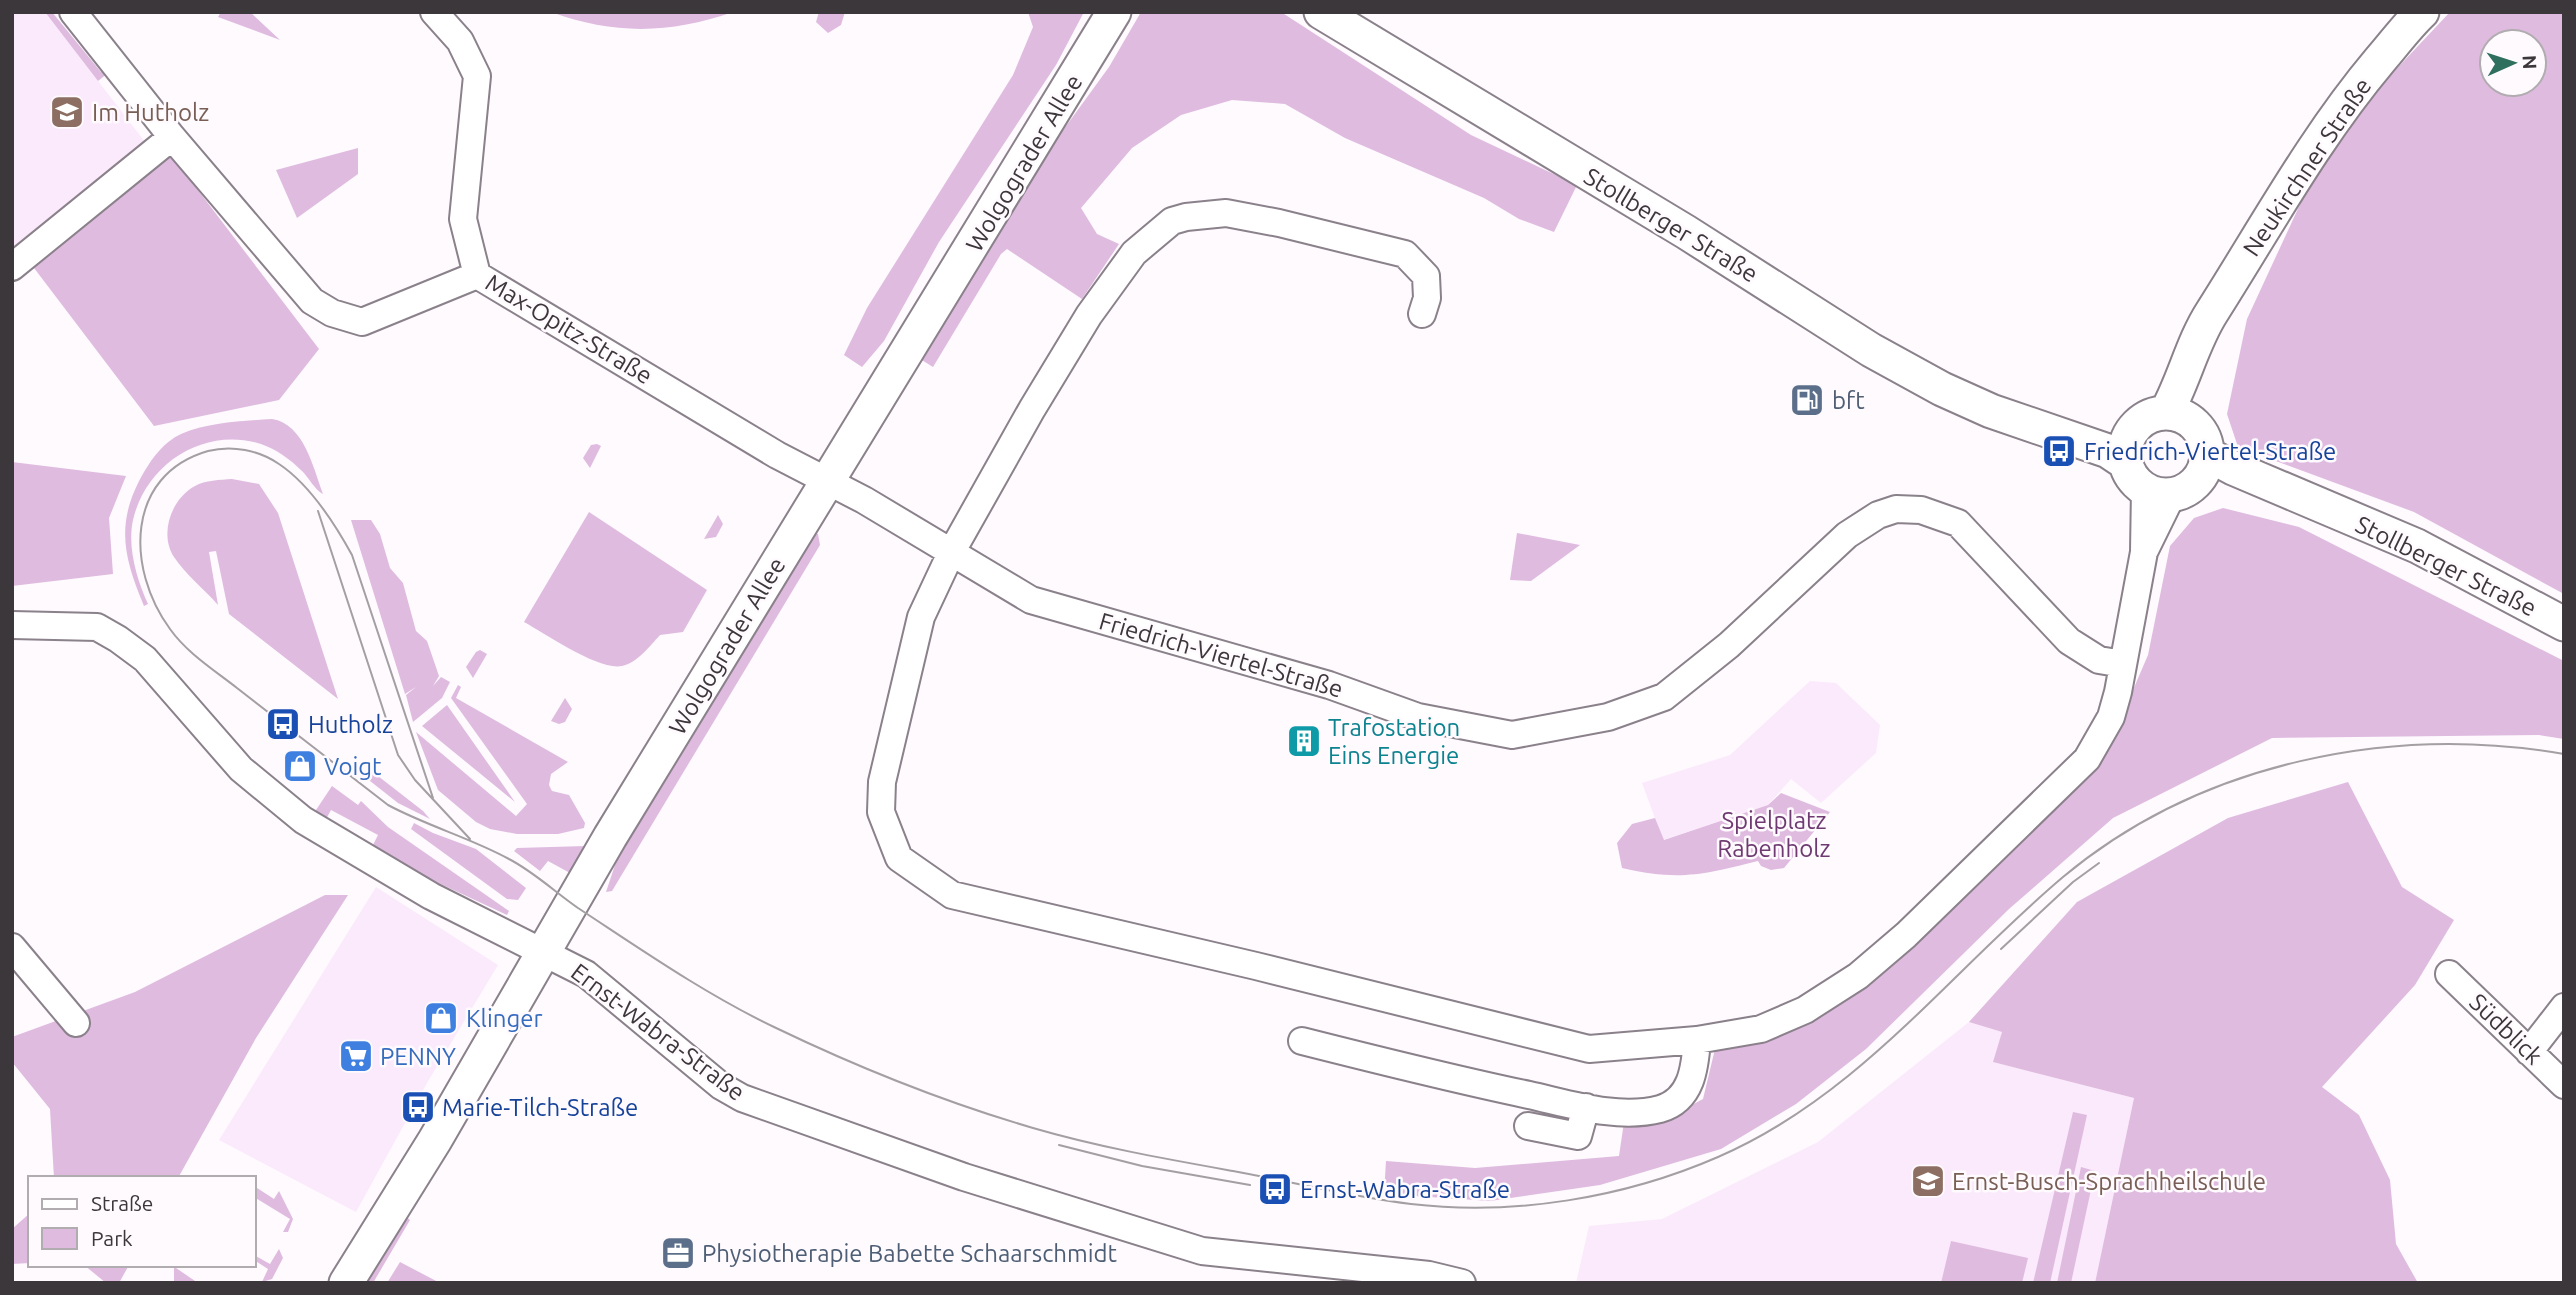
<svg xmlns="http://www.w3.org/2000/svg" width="2576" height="1295" font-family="Ubuntu,sans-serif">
<rect width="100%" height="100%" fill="#fefafe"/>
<path fill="#fbeafb" d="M12,12H45L145,142L12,252Z
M1810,681L1836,683L1880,725L1876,753L1821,803L1791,779L1768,805L1663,840L1642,783L1730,755Z
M376,887L498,965L427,1083L356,1212L219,1140Z
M1969,1022L2002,1032L1994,1062L2134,1098L2095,1283H1576L1589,1226L1662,1219L1818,1142Z"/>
<path fill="#dfbbe0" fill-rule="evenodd" d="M45,12H52L101,72L109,66L113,69L98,81Z
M221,12H250L280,40L218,17Z
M551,12H733C670,34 614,35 551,12Z
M819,12H845L841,25L828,33L816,22Z
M1028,12H1084L1056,65L939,242L884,341L862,367L844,355L867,308L1013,75L1033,27Z
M1141,12H1281L1471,135L1577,185L1554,232L1519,219L1484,198L1345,138L1285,104L1232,100L1181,115L1132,148L1081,208L1097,234L1119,244L1082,299L1007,249L1001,254L933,367L917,357L1037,166L1109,67Z
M2450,12H2564V594L2414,512L2238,447L2227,414L2247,319L2303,198L2369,98ZM2492,42H2534V84H2492Z
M358,148V174L297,218L276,170Z
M172,156L319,349L279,400L154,426L31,264Z
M272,419C304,424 313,467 323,494C315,490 309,478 302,471C291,460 276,449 261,444C205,426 146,463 133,520C127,547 137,580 148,604L144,606C123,556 115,522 144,472C153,457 164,442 181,434C209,422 242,421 272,419Z
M597,444L601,446L590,468L583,458L591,445Z
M12,462L126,476L109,518L113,574L12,586Z
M232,479L259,484L278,513L338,699L229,614L216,551L209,552L218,605C205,590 185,574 174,557C159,534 171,499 195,486C205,480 220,480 232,479Z
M2223,508L2299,527L2564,661V739L2539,735L2272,738L2113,818L2009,909L1866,1049L1796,1104L1721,1149L1600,1185L1490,1201L1384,1194L1386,1161L1475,1168L1619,1156L1624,1122L1671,1116L1703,1099L1715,1049L1812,1022L1856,988L2106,753L2148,655L2170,546L2194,518Z
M589,512L707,590L683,632L660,635C650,646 637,663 622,666C599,671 546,634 524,622Z
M718,515L723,524L716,537L704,539Z
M351,520H371L380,534L390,568L403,583L416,631L427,641L439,676L433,686L441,677L450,682L442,698L413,722L406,695L416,687L405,694Z
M812,531L818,534L820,545L612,891L606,892L620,850Z
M1517,533L1580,545L1531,581L1510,580Z
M480,650L487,654L473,678L466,667L476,652Z
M458,685L461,687L456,698L568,762L551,774L549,785L552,791L569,795L585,823L584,828L558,834H517L490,829L476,822L438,790L416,732L516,816L527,804L451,698Z
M565,698L572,709L565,722L559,724L551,721Z
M447,705L515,802L422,726Z
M369,769L423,811L430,819L398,803L365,777Z
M2348,782L2402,887L2454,920L2415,985L2322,1087L2359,1115L2390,1180L2396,1244L2418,1283H2095L2134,1098L1993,1062L2002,1032L1969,1022L2077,902L2228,818Z
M332,786L358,805L361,801L388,827L509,911L507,915L370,851L378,835L331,810L324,823L312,816Z
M1781,793L1830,812L1784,868L1771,870L1761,866L1758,861C1703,875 1678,881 1622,868L1617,843L1632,824L1655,818L1664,840L1768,805Z
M414,823L433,833L476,849L526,888L518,900L507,899L411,829Z
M586,846L570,873L548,861L540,871L514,851L517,848Z
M325,895H348L256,1038L178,1178H54L50,1109L12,1062V1037L135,992Z
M2073,1112L2087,1115L2050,1283H2033Z
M2081,1167L2095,1171L2071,1283H2057Z
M254,1186L274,1199L279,1191L293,1219L288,1232H283L290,1219L254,1197Z
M30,1213V1263L12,1264V1229Z
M403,1214L410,1220L373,1283H361Z
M1951,1241L2028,1258L2022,1283H1941Z
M279,1249L283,1258L272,1279L262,1282L268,1269L254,1260V1255L270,1264Z
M400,1262L440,1283H387Z
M84,1265H129L119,1283H106Z
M174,1265H177L176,1268L198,1283H174Z"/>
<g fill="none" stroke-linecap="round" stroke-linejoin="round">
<g stroke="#8a818a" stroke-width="30">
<path id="minor" d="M73,12L172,137L312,301L332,313L362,322L477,275
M434,12L460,41L477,76L463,219L477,275L777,455L864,500L1031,600L1329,685L1418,717L1512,735L1608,717L1664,697L1729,645L1847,535L1878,515L1896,509L1921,510L1958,523L2069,641L2099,660L2123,664
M12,267L172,137
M1422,314L1427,298L1426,276L1405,254L1279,223L1226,213L1186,217L1172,221L1134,253L1089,315L1032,409L951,553L921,617L882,782L881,812L899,858L952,895L1256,966L1589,1049L1697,1040L1761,1029L1805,1010L1858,976L1906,935L2087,759L2111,717L2118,692L2144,552L2145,489
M2145,550L2172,495
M12,625L97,627L118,639L145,659L241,769L303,820L431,896L586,974L721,1086L742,1098L964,1177L1202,1251L1429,1275L1462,1283
M12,947L76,1023
M2449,974L2564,1085
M1302,1041C1377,1060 1453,1079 1529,1095C1570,1104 1618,1120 1660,1109C1692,1100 1695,1067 1697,1040
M2529,1052L2564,1007
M1528,1126L1578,1136L1586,1107"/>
</g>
<g stroke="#8a818a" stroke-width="37">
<path id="major" d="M1321,12L1686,232L1871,350L1942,389L1991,411L2108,451L2126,463
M2166,413C2184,381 2192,343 2212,312C2266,227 2315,137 2380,60C2394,44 2407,26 2422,12
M2125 454a41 41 0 1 1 82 0a41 41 0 1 1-82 0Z
M2207,454L2233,468L2417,546L2564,624
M346,1283L435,1140L610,837L1114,12"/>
</g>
<use href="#minor" stroke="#fff" stroke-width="26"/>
<use href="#major" stroke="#fff" stroke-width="33"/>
<path stroke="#a39fa3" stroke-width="2" d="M318,511L398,755L415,780L470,839
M433,798L352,555C335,524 309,484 279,464C259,450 232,445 208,451C125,475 126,569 170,629C187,653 214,670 237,688C287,727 338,766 388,805C427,826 471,838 509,859C534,872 555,892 578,908C642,950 705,994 774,1027C857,1067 944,1102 1033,1128C1098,1147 1166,1159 1233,1171C1293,1182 1351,1197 1411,1204C1514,1216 1624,1198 1718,1157C1859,1096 1949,973 2063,877C2201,762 2391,724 2564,754
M2001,949L2073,882L2099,863
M1059,1145L1142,1166L1250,1185"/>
</g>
<defs>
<g id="school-square" transform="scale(1.75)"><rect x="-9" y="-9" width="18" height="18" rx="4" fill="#8d6e63" stroke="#fefafe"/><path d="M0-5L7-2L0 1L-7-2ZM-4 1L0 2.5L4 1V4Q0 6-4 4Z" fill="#fff"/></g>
<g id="fuel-square" transform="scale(1.75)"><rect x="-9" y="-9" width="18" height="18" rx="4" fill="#5c6f8a" stroke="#fefafe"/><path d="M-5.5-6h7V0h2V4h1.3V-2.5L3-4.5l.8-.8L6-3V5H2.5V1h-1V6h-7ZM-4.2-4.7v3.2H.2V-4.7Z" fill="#fff"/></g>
<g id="bus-square" transform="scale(1.75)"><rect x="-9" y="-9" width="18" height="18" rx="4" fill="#1a4fb4" stroke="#fefafe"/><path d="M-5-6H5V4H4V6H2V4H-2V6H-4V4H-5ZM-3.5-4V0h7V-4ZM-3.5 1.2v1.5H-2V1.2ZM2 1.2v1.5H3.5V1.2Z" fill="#fff"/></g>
<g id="building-square" transform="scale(1.75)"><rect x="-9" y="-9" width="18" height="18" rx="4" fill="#0f9aa8" stroke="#fefafe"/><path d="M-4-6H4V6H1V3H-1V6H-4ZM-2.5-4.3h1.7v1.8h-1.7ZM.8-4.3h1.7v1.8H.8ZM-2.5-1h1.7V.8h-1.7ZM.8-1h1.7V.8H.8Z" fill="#fff"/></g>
<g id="shop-square" transform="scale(1.75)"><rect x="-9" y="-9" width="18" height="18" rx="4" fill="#3f7fe0" stroke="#fefafe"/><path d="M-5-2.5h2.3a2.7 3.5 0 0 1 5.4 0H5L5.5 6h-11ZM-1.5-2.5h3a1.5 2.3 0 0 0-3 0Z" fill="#fff"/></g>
<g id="supermarket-square" transform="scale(1.75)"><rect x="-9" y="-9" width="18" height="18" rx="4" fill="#3f7fe0" stroke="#fefafe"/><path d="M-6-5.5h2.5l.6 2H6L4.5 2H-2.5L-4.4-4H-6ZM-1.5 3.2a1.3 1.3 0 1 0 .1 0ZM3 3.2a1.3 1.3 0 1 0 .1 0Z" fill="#fff"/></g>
<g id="office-square" transform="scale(1.75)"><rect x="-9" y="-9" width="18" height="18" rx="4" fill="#5c6f8a" stroke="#fefafe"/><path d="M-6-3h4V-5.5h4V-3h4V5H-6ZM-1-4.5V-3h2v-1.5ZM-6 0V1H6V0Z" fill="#fff"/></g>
</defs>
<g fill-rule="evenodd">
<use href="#school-square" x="67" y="112"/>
<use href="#fuel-square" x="1807" y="400"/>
<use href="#bus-square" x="2059" y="451"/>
<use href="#bus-square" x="283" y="724"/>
<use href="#building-square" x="1304" y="741"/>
<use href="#shop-square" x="300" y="766"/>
<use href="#shop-square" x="441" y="1018"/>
<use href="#supermarket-square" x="356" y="1056"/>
<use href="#bus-square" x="418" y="1107"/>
<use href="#school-square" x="1928" y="1181"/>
<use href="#bus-square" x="1275" y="1189"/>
<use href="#office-square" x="678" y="1253"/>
</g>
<g text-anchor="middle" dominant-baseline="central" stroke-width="5" stroke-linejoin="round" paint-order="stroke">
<g font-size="24" fill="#785e54" stroke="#fefafe" text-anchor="start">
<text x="92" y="112">Im Hutholz</text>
<text x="1952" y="1181">Ernst-Busch-Sprachheilschule</text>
</g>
<g font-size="24" fill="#3b373b" stroke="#fefafe">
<text transform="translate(1024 163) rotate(-59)">Wolgograder Allee</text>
<text transform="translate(2307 167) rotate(-56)">Neukirchner Straße</text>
<text transform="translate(1671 225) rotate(31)">Stollberger Straße</text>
<text transform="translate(569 329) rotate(31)">Max-Opitz-Straße</text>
<text transform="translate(2446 566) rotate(26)">Stollberger Straße</text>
<text transform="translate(727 646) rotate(-59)">Wolgograder Allee</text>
<text transform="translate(1221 655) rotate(16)">Friedrich-Viertel-Straße</text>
<text transform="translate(2506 1029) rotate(44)">Südblick</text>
<text transform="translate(658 1032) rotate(37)">Ernst-Wabra-Straße</text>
</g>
<g font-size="24" fill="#4e5e75" stroke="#fefafe" text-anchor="start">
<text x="1832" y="400">bft</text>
<text x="702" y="1253">Physiotherapie Babette Schaarschmidt</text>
</g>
<g font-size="24" fill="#164399" stroke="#fefafe" text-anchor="start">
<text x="2084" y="451">Friedrich-Viertel-Straße</text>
<text x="308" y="724">Hutholz</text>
<text x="442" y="1107">Marie-Tilch-Straße</text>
<text x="1300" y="1189">Ernst-Wabra-Straße</text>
</g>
<g font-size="24" fill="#0d838f" stroke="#fefafe" text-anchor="start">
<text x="1328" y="727">Trafostation<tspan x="1328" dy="28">Eins Energie</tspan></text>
</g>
<g font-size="24" fill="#366cbe" stroke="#fefafe" text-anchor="start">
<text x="324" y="766">Voigt</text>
<text x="466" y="1018">Klinger</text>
<text x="380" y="1056">PENNY</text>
</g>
<g font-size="24" fill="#6e3a71" stroke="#fefafe">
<text x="1774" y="820">Spielplatz<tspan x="1774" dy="28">Rabenholz</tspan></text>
</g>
</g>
<rect width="2576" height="1295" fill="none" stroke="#3b373b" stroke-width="28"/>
<rect x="28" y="1176" width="228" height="91" fill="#fefafe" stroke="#b0acb0" stroke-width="2"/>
<rect x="42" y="1199" width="35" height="10" fill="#ffffff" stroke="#b0acb0" stroke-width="2"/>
<text x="91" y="1211" font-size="21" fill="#3b373b">Straße</text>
<rect x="42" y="1228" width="35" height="21" fill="#dfbbe0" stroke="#b0acb0" stroke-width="2"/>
<text x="91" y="1246" font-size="21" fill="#3b373b">Park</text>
<g transform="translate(2513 63) rotate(87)"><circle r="33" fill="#fefafe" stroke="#b0acb0" stroke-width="2"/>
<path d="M0-5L12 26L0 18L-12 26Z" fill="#2e6f5e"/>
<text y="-10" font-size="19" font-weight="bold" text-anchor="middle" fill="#3b373b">N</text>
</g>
</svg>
